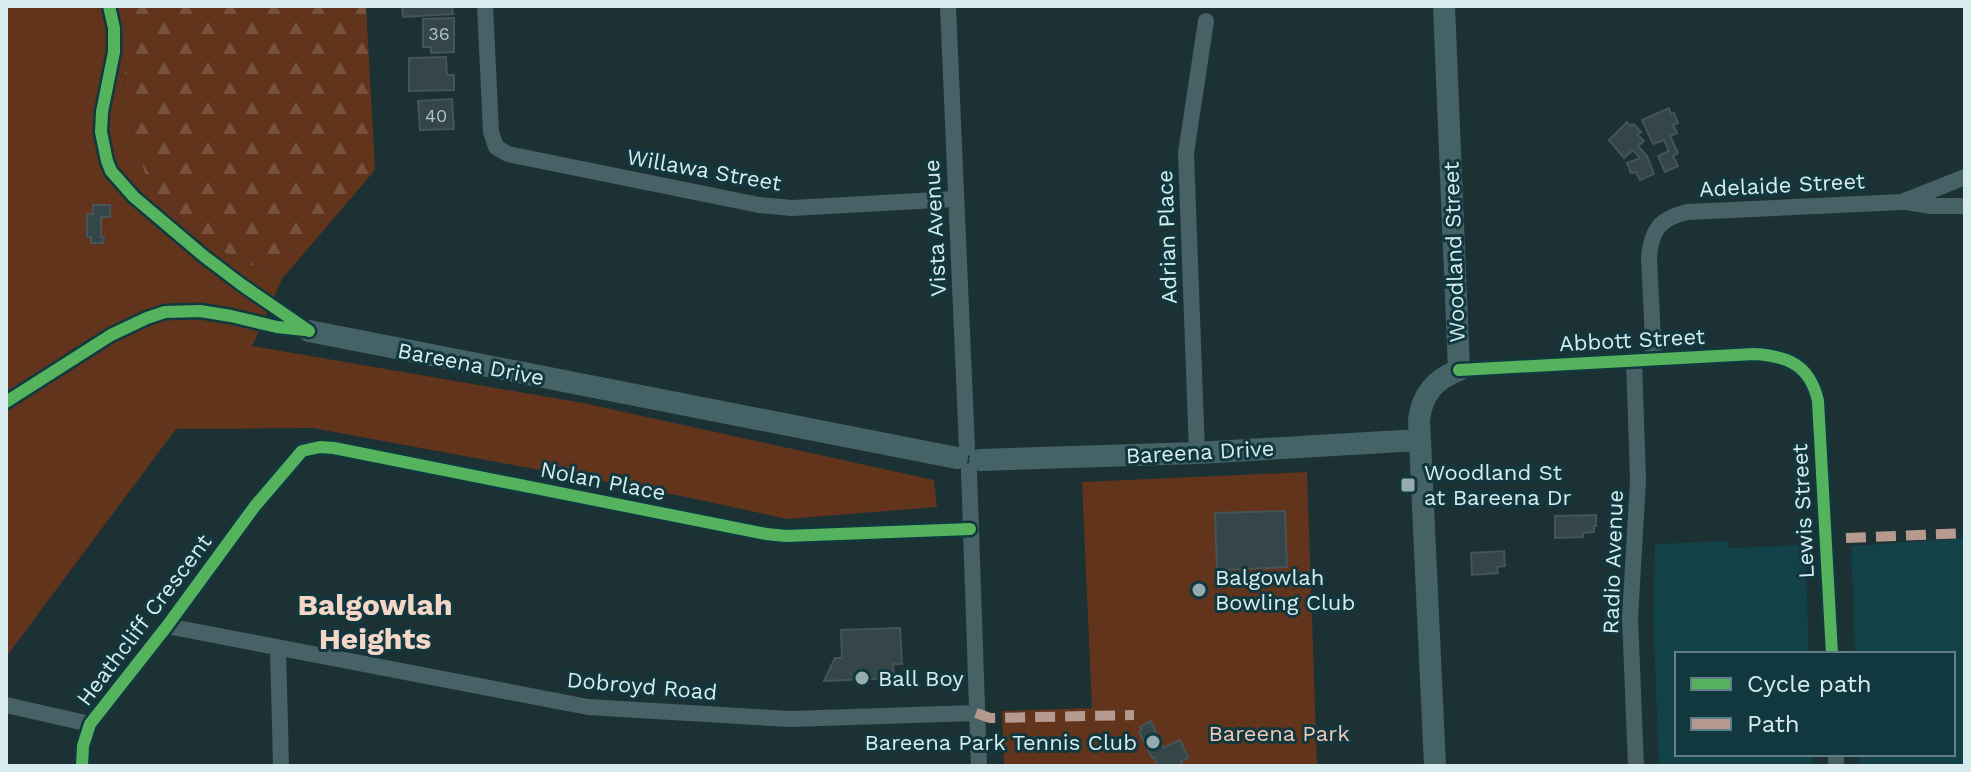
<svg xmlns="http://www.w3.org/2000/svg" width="1971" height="772" font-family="'Work Sans',sans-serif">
<defs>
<pattern id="forest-firs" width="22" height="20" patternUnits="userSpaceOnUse" patternTransform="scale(2)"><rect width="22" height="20" fill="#61341b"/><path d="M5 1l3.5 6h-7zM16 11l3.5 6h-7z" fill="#77523c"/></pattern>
</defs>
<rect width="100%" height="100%" fill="#1c3134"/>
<path fill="#124148" d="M1965,538V766H1859V754H1953V654H1855L1851,546Z
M1728,541L1729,548L1805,545L1809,654H1677V754H1812L1813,766H1659L1653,617L1655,544Z"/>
<path fill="url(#forest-firs)" d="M126,6H366L375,170L282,279L202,242L148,185L124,100Z"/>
<path fill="#61341b" d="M6,6H126L124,100L148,185L202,242L282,279L252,346L583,403L934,480L937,507L787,519L686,497L313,428L176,429L6,657Z
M1307,472L1317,766H1004L1002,711L1092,708L1082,482Z"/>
<path fill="#354649" stroke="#445457" stroke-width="2" d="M402,6H452L453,14L403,17Z
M454,18V52L431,53V47H423V19Z
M446,57L447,75H454V90L409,91V58Z
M452,99L454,129L420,130L418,101Z
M1669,108L1671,114L1674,113L1678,123L1673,125L1677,133L1670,136L1678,153L1673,156L1678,166L1665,172L1658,156L1669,151L1664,140L1653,144L1642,120Z
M1627,122L1630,126L1634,124L1641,132L1637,134L1644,141L1638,146L1647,156L1654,174L1640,180L1636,172L1631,173L1627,163L1640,158L1633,150L1624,158L1609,140Z
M93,205H110V217H101V237H104L103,243H91V237H87V214H93Z
M1285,511L1287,567L1217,570L1215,513Z
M1596,515V526H1594V532L1583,533V537L1555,538V516Z
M1504,551L1505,566L1497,567L1498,573L1472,575L1471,553Z
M900,628L902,664H893L894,678L824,681L835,658H842L841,630Z
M1151,721L1163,748L1180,740L1188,758L1181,761L1182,765L1158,766L1154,757L1152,758L1139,732L1142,730L1140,727Z"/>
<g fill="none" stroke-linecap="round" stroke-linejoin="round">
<path stroke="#476267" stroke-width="16" d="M109,6L114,28V52L102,112L101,132L107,161L111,171L134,197L205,257L242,285L309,331
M485,6L491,132L496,147L508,154L759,205L792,208L955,199
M948,6L967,448
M1906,202L1932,206H1961
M1654,359L1649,258C1651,230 1660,218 1688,212L1902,202L1965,177
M1634,360L1638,480L1630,618L1636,766
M1459,370L1754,354C1788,356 1810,365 1818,401L1832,654
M6,402L111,335L147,318L165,312L200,311L231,316L277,327L307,330
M1197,453L1186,153L1206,21
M969,471L979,766
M167,626L588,707L789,719L976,713
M278,649L281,766
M6,705L90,724
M1836,754V766
M82,766L83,746L90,724L167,626L255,506L302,451L320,447L334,448L766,534L786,536L970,529"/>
<path stroke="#456367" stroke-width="22" d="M309,331L957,458
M980,460L1197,453L1419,440
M1435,766L1419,420C1422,394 1435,379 1459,370L1444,6"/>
<path stroke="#b69a8f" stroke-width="10" stroke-dasharray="20 10" stroke-linecap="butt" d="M1846,538L1965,533
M976,713L990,718L1134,715"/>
<g stroke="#12383f" stroke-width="17">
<path id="cycleway" d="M109,6L114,28V52L102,112L101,132L107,161L111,171L134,197L205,257L242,285L309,331
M1459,370L1754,354C1788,356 1810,365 1818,401L1832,654
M6,402L111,335L147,318L165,312L200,311L231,316L277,327L305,330
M82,766L83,746L90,724L167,626L255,506L302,451L320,447L334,448L766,534L786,536L970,529"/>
</g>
<use href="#cycleway" stroke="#56b35d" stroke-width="12"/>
</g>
<g fill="#96abae" stroke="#12383f" stroke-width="3">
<rect x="1400" y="477" width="16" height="16" rx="4"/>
<circle cx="1199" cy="590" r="8"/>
<circle cx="862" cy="678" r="8"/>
<circle cx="1153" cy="742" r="8"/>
</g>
<g text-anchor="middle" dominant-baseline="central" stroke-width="6" stroke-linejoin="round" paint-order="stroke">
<g font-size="18" fill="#afc2c6">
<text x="439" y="33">36</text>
<text x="436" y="115">40</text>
</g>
<g font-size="22" fill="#d8ecef" stroke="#12383f">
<text transform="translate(704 170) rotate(10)">Willawa Street</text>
<text transform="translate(1782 185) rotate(-3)">Adelaide Street</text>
<text transform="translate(935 228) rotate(-93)">Vista Avenue</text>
<text transform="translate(1167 237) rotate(-92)">Adrian Place</text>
<text transform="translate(1454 252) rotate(-92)">Woodland Street</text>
<text transform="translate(1632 340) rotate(-3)">Abbott Street</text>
<text transform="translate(471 364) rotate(11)">Bareena Drive</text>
<text transform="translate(1200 452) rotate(-3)">Bareena Drive</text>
<text transform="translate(603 481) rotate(11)">Nolan Place</text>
<text transform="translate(1803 511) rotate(-93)">Lewis Street</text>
<text transform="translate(1613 562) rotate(-88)">Radio Avenue</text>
<text transform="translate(144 620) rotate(-53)">Heathcliff Crescent</text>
<text transform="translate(642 686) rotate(5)">Dobroyd Road</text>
</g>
<g font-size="22" fill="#d8ecef" stroke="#12383f" text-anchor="start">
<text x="1424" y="472">Woodland St<tspan x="1424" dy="25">at Bareena Dr</tspan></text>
<text x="1215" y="577">Balgowlah<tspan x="1215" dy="25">Bowling Club</tspan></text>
<text x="878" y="678">Ball Boy</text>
<text x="1137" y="742" text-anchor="end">Bareena Park Tennis Club</text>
</g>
<g font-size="22" fill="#f3c7b2" stroke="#12383f">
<text x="1279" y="733">Bareena Park</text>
</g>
<g font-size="30" font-weight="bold" fill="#f5d6c7" stroke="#12383f">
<text x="375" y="604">Balgowlah<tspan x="375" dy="34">Heights</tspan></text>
</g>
</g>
<rect width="1971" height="772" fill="none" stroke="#d8ecef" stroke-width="16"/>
<rect x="1675" y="652" width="280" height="104" fill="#12383f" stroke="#618085" stroke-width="2"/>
<rect x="1691" y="678" width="40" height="12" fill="#56b35d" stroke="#618085" stroke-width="2"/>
<text x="1747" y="692" font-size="24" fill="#d8ecef">Cycle path</text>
<rect x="1691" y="718" width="40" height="12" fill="#b69a8f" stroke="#618085" stroke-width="2"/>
<text x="1747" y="732" font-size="24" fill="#d8ecef">Path</text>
</svg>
